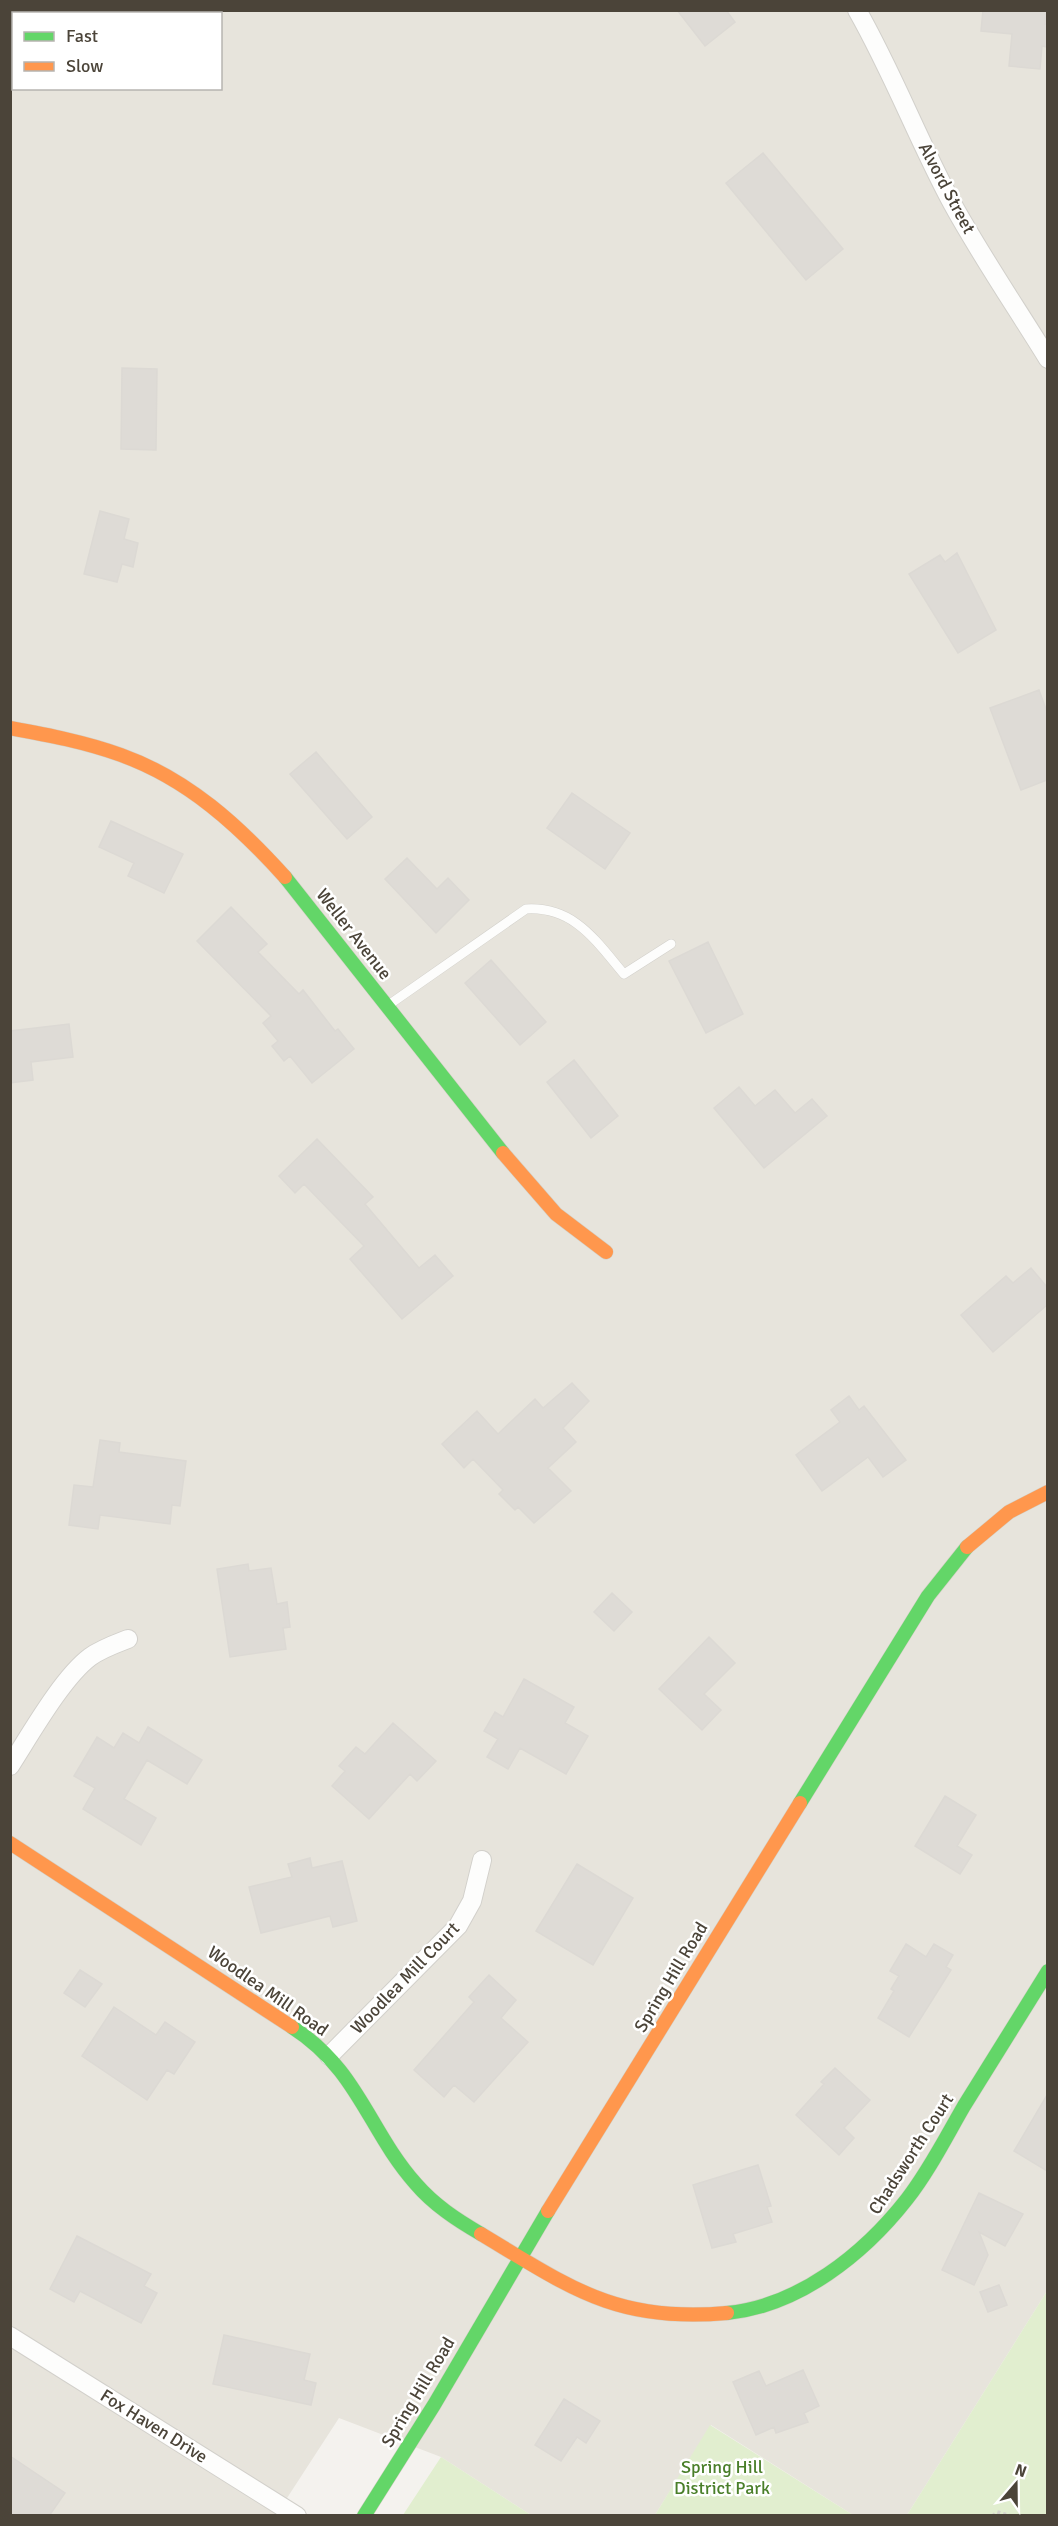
<svg xmlns="http://www.w3.org/2000/svg" width="1058" height="2526" font-family="Signika,sans-serif">
<rect width="100%" height="100%" fill="#f4f2ee"/>
<path fill="#e7e4dc" fill-rule="evenodd" d="M11,11H1047V2291L907,2515H853L711,2425L655,2515H531L441,2457L339,2418L276,2515L11,2516ZM14,14H220V88H14Z"/>
<path fill="#e1eecf" d="M1047,2291V2515H907Z
M710,2425L853,2515H655Z
M441,2457L531,2515H403Z"/>
<path fill="#dedbd6" stroke="#dcd9d4" stroke-width="1.5" d="M677,10H726L735,22L705,46Z
M983,10H1046L1045,24H1047V47L1042,46L1040,69L1009,66L1012,34L981,31Z
M763,153L843,249L806,280L726,183Z
M122,368L157,369L156,450L121,449Z
M100,511L129,519L124,539L138,543L133,567L122,564L117,582L84,574Z
M957,553L996,630L958,653L909,574L940,555L945,562Z
M1039,690L1047,712V780L1021,790L990,708Z
M316,752L372,817L347,839L290,774Z
M572,793L630,833L605,869L547,828Z
M111,821L183,854L164,893L128,876L134,863L99,847Z
M407,858L437,889L448,878L469,900L436,933L385,879Z
M231,907L267,944L258,952L299,994L303,990L335,1031L338,1029L354,1049L312,1083L290,1056L284,1061L272,1046L278,1041L263,1023L271,1016L197,941Z
M708,942L743,1014L706,1033L669,961Z
M491,960L546,1022L520,1045L465,983Z
M69,1024L73,1057L31,1062L33,1080L10,1083V1031Z
M574,1060L618,1116L591,1138L547,1082Z
M739,1087L755,1106L775,1090L795,1113L812,1099L827,1116L764,1168L714,1108Z
M317,1139L373,1197L365,1204L419,1268L435,1255L453,1276L402,1319L350,1259L364,1246L304,1184L295,1193L279,1176Z
M1031,1268L1047,1287V1305L993,1352L961,1315L1006,1276L1013,1283Z
M572,1383L589,1401L563,1428L576,1442L548,1468L571,1491L534,1523L518,1507L515,1510L499,1494L503,1490L473,1459L464,1468L442,1444L477,1411L498,1434L535,1399L543,1408Z
M849,1396L859,1410L864,1406L906,1460L883,1477L868,1457L822,1491L796,1455L840,1422L831,1410Z
M100,1440L120,1443L119,1452L186,1461L180,1506L172,1505L170,1524L100,1515L98,1529L69,1525L74,1485L93,1487Z
M248,1564L249,1571L271,1568L277,1604L287,1602L290,1627L283,1628L286,1649L230,1657L217,1569Z
M612,1593L632,1612L614,1631L594,1612Z
M709,1637L735,1663L704,1694L721,1710L702,1730L659,1689Z
M524,1679L574,1707L565,1723L588,1736L566,1774L520,1748L508,1769L487,1757L498,1739L484,1731L495,1712L503,1717Z
M393,1723L436,1761L417,1781L410,1774L369,1819L332,1786L345,1771L339,1766L356,1747L365,1754Z
M148,1727L202,1760L187,1784L147,1760L124,1799L156,1818L141,1845L83,1809L95,1788L74,1776L97,1737L114,1748L123,1733L139,1743Z
M945,1796L976,1815L957,1846L972,1855L960,1874L915,1846Z
M310,1858L312,1868L342,1861L357,1921L333,1927L330,1916L261,1933L249,1887L292,1877L288,1864Z
M577,1864L633,1898L593,1965L536,1931Z
M906,1944L926,1957L934,1944L953,1955L946,1967L951,1970L909,2037L878,2018L894,1991L891,1989L899,1976L890,1971Z
M80,1970L102,1984L85,2007L64,1993Z
M489,1975L516,2000L501,2018L528,2042L474,2102L454,2085L444,2097L414,2070L474,2002L469,1997Z
M114,2007L156,2035L165,2022L195,2042L174,2074L167,2070L147,2100L82,2056Z
M835,2068L870,2100L844,2128L854,2138L839,2155L796,2115L824,2084L821,2082Z
M1047,2095V2171L1014,2151Z
M758,2165L771,2206L767,2207L772,2222L733,2234L736,2242L712,2248L693,2185Z
M979,2193L1023,2214L1005,2246L979,2232L988,2255L974,2285L942,2270Z
M77,2236L151,2274L144,2286L157,2293L141,2323L80,2291L74,2302L50,2289Z
M999,2285L1007,2305L988,2312L980,2292Z
M224,2335L310,2354L304,2380L316,2383L311,2405L213,2384Z
M803,2370L819,2406L804,2413L808,2422L776,2433L774,2427L756,2435L733,2382L759,2371L766,2386Z
M564,2399L600,2421L586,2443L577,2437L561,2461L535,2445Z
M10,2456L65,2493L49,2516H10Z"/>
<g fill="none" stroke-linecap="round" stroke-linejoin="round">
<g stroke="#d2d0cb" stroke-width="10">
<path id="lane" d="M390,1004L526,909C574,906 596,941 624,974L671,944"/>
</g>
<g stroke="#d2d0cb" stroke-width="20">
<path id="street" d="M857,10C893,73 918,140 952,203C981,256 1016,307 1048,359
M10,1766C30,1735 62,1678 90,1657C101,1649 115,1644 128,1639
M329,2056L458,1926L472,1901L482,1860
M10,2336L297,2516"/>
</g>
<g stroke="#d3cfc5" stroke-width="15">
<path id="fast" d="M285,877L503,1153
M800,1803L928,1596L967,1547
M292,2027C359,2070 368,2130 416,2184C434,2205 457,2220 481,2234
M727,2313C799,2306 864,2254 907,2199C929,2171 946,2137 964,2106C992,2061 1020,2016 1048,1971
M364,2516L434,2405L548,2211"/>
</g>
<g stroke="#d3cfc5" stroke-width="15">
<path id="slow" d="M10,728C48,735 85,742 121,755C188,779 239,826 285,877
M503,1153L556,1214L606,1252
M967,1547L1009,1512L1048,1492
M10,1843L292,2027
M548,2211L800,1803
M481,2234C571,2288 617,2323 727,2313"/>
</g>
<path stroke="#d3d2cc" stroke-width="4" stroke-dasharray="3 3" stroke-linecap="butt" d="M993,2516L997,2512L1010,2516"/>
<use href="#lane" stroke="#fdfdfc" stroke-width="9"/>
<use href="#street" stroke="#fdfdfc" stroke-width="18"/>
<use href="#fast" stroke="#63d668" stroke-width="14"/>
<use href="#slow" stroke="#ff974d" stroke-width="14"/>
</g>
<g text-anchor="middle" dominant-baseline="central" stroke-width="5" stroke-linejoin="round" paint-order="stroke">
<g font-size="18" fill="#4b4439" stroke="#fff">
<text transform="translate(947 188) rotate(62)">Alvord Street</text>
<text transform="translate(354 934) rotate(52)">Weller Avenue</text>
<text transform="translate(671 1977) rotate(-59)">Spring Hill Road</text>
<text transform="translate(405 1978) rotate(-46)">Woodlea Mill Court</text>
<text transform="translate(268 1991) rotate(35)">Woodlea Mill Road</text>
<text transform="translate(911 2154) rotate(-57)">Chadsworth Court</text>
<text transform="translate(418 2392) rotate(-59)">Spring Hill Road</text>
<text transform="translate(154 2426) rotate(32)">Fox Haven Drive</text>
</g>
<g font-size="18" fill="#4a7f2a" stroke="#fff">
<text x="722" y="2467">Spring Hill<tspan x="722" dy="21">District Park</tspan></text>
</g>
</g>
<rect width="1058" height="2526" fill="none" stroke="#4b4439" stroke-width="24"/>
<rect x="12" y="12" width="210" height="78" fill="#ffffff" stroke="#b7b4b0" stroke-width="1.5"/>
<rect x="24" y="32" width="30" height="9" fill="#63d668" stroke="#b7b4b0" stroke-width="1.5"/>
<text x="66" y="42" font-size="18" fill="#4b4439">Fast</text>
<rect x="24" y="62" width="30" height="9" fill="#ff974d" stroke="#b7b4b0" stroke-width="1.5"/>
<text x="66" y="72" font-size="18" fill="#4b4439">Slow</text>
<g transform="translate(1016 2484) rotate(20)" stroke="#ffffff" stroke-width="4.5" paint-order="stroke">
<path d="M0-4.5L10 22L0 15L-10 22Z" fill="#4b4439"/>
<text y="-9" font-size="16" font-weight="bold" text-anchor="middle" fill="#4b4439">N</text>
</g>
</svg>
